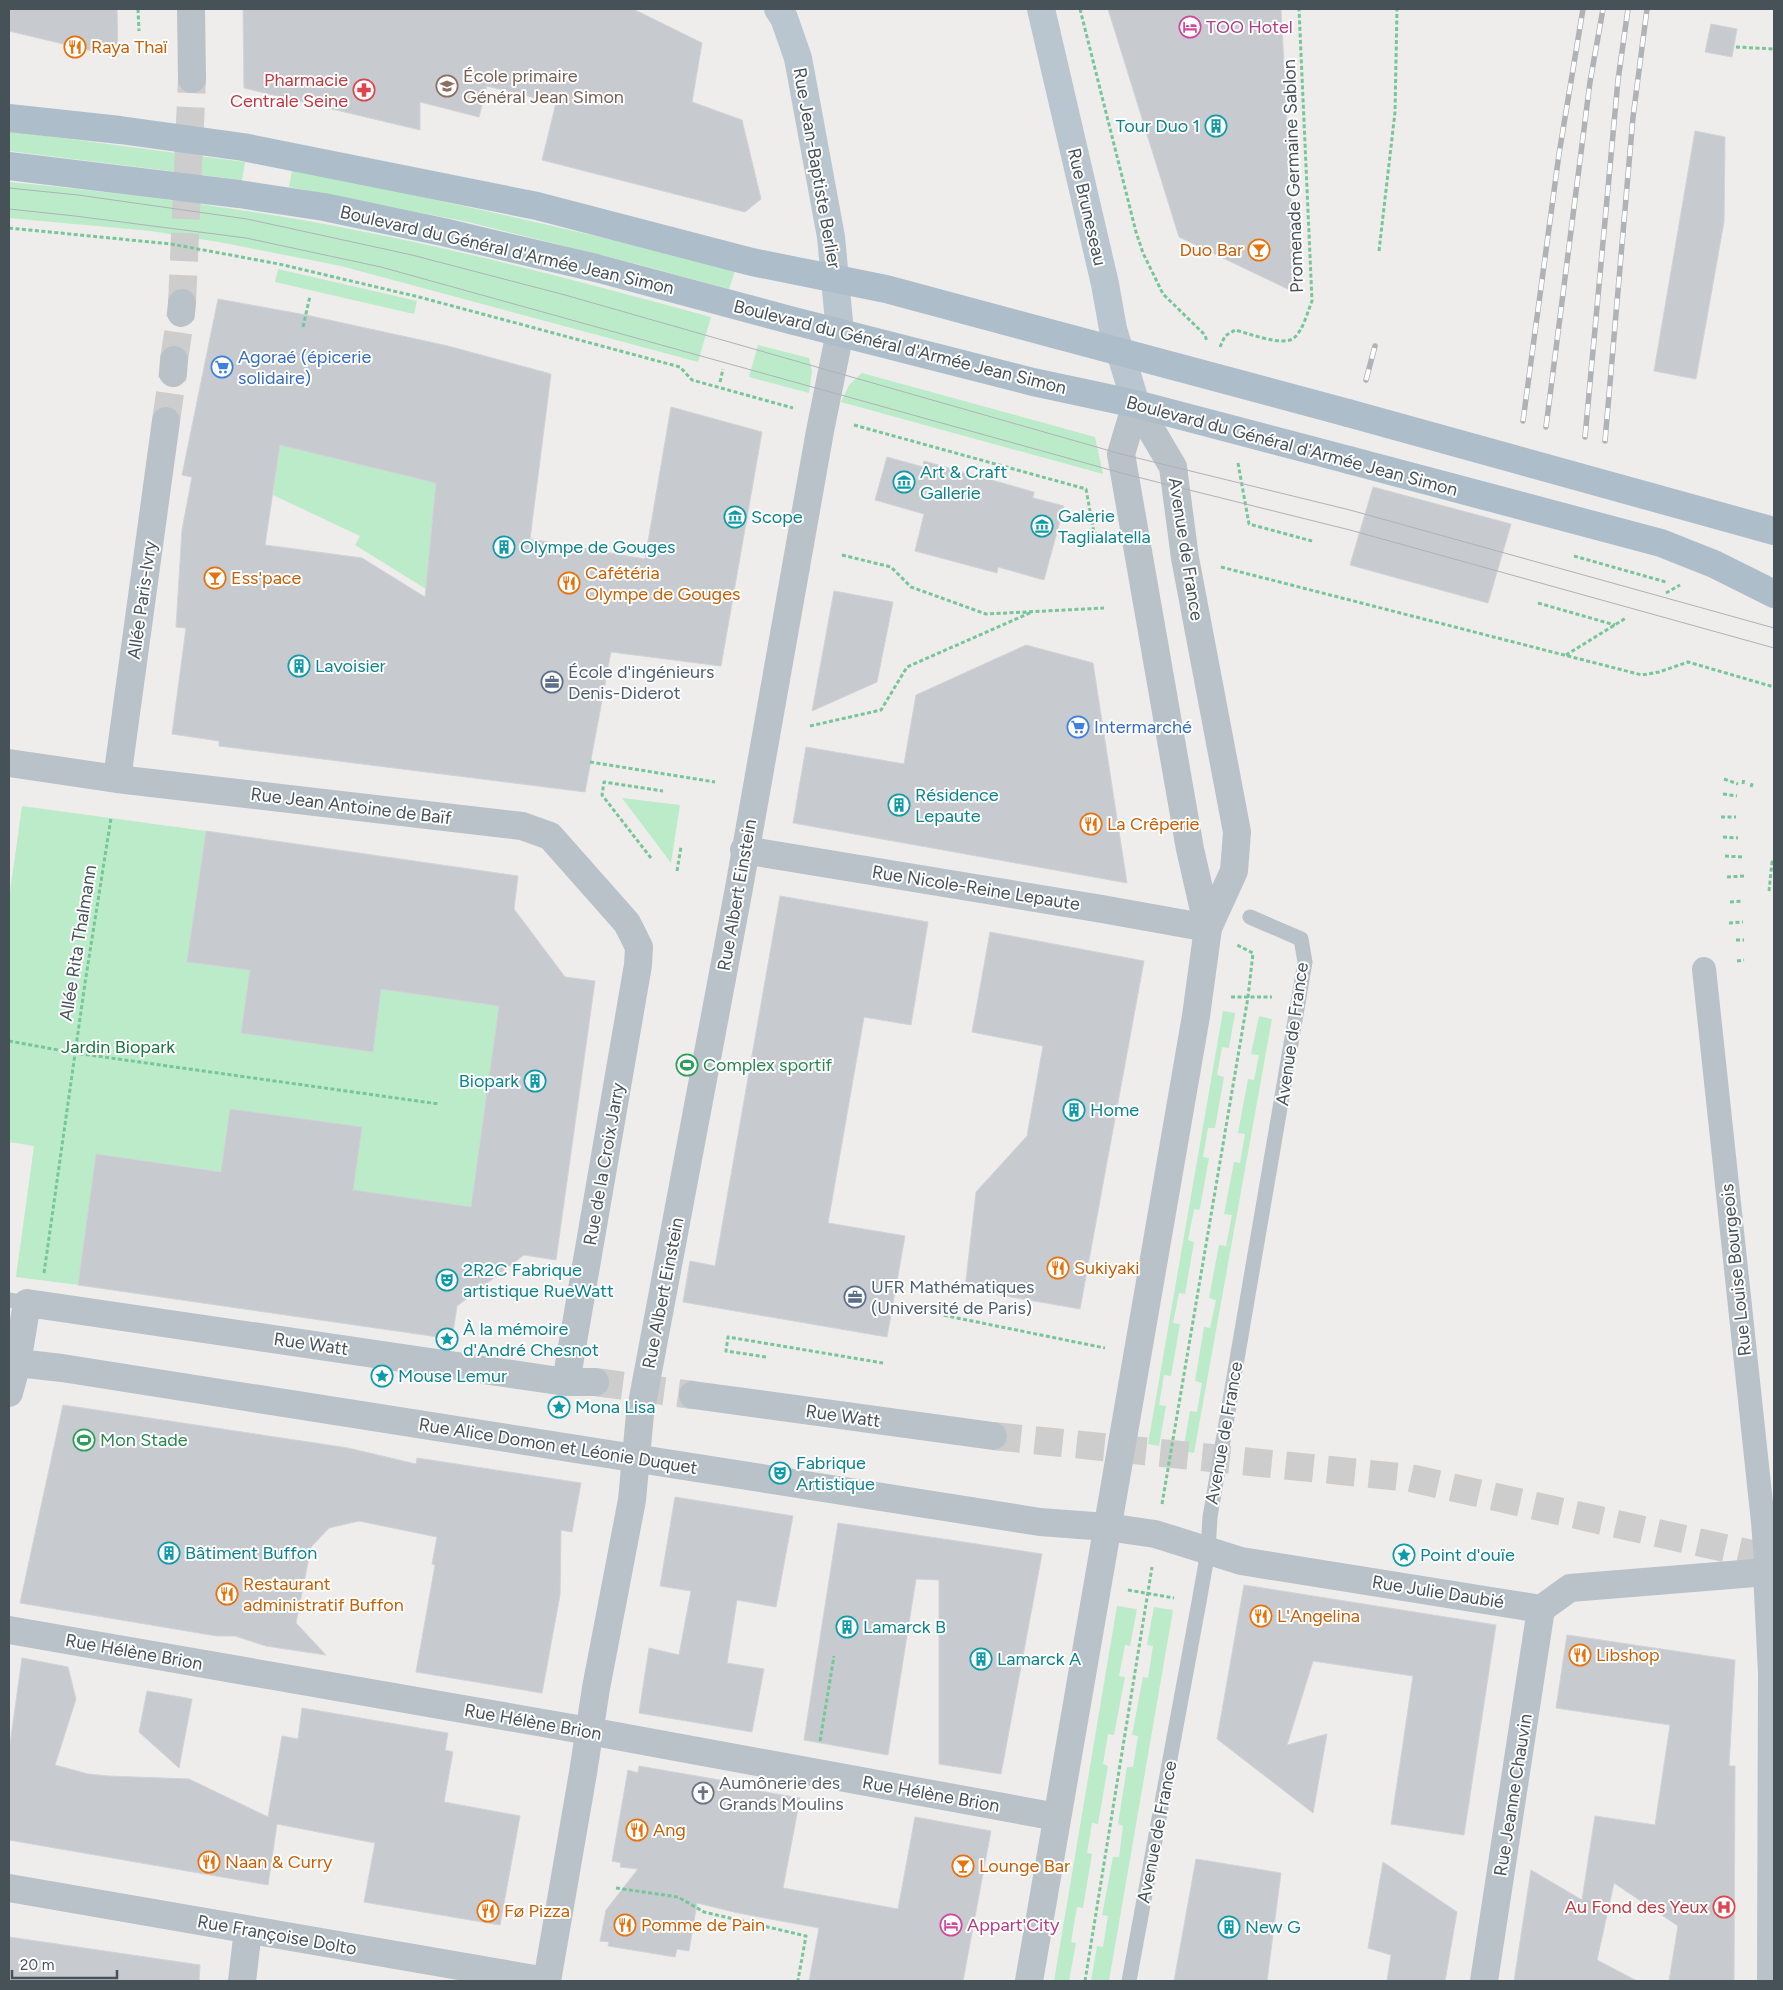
<svg xmlns="http://www.w3.org/2000/svg" width="1783" height="1990" font-family="Figtree,sans-serif">
<rect width="100%" height="100%" fill="#efecec"/>
<path fill="#bcebca" d="M9,131L245,162L242,180L9,151Z
M292,170C441,200 588,232 735,271L729,289L633,263L468,222L289,187Z
M9,182C123,193 238,207 350,229C472,252 591,285 711,317L698,362L341,266L224,243L151,231L9,218Z
M278,269L417,301L414,314L275,282Z
M758,345L809,358L812,371L809,393L749,377Z
M862,373L1095,437L1103,474L841,402L849,385Z
M280,445L436,483L426,589L355,545L360,536L273,495Z
M622,798L680,805L671,863Z
M22,806L206,831L188,962L250,970L242,1033L372,1052L381,989L499,1006L471,1207L96,1154L78,1285L16,1277L34,1146L9,1142V899Z
M1223,1011L1235,1013L1229,1048L1222,1047L1217,1075L1224,1077L1215,1128H1208L1203,1157L1209,1158L1200,1208L1199,1210L1194,1209L1188,1240L1194,1242L1185,1294L1179,1293L1173,1323L1180,1324L1171,1376L1164,1375L1159,1405L1166,1406L1159,1446L1148,1444Z
M1259,1016L1272,1019L1194,1453L1183,1451L1190,1411L1197,1412L1202,1383L1195,1381L1204,1327L1210,1328L1216,1300L1209,1298L1219,1245L1226,1246L1232,1215L1224,1214L1234,1162L1240,1163L1245,1134L1238,1133L1248,1079L1254,1080L1259,1055L1251,1054Z
M1117,1606L1137,1609L1130,1646L1125,1645L1119,1676L1125,1677L1114,1735L1108,1734L1103,1764L1108,1766L1098,1824L1092,1823L1087,1853L1092,1854L1083,1908L1077,1907L1071,1942L1076,1943L1069,1981H1054Z
M1154,1607L1173,1610L1109,1981H1091L1097,1946L1103,1947L1108,1916L1102,1915L1113,1857H1119L1123,1826L1118,1824L1127,1767H1133L1138,1736L1132,1735L1143,1677L1148,1678L1153,1646L1147,1645Z"/>
<path fill="#c7cacf" stroke="#d0d3d7" fill-rule="evenodd" d="M9,9H117L118,57L9,31Z
M243,9H633L702,43L692,102L742,120L761,199L745,212L542,160L556,103L487,86L479,117L420,102V130L244,88Z
M1108,9H1281L1296,293L1179,237Z
M1711,24L1737,29L1732,57L1705,52Z
M1695,131L1725,137L1724,222L1696,379L1654,371Z
M218,299L306,315L448,346L551,374L530,539L645,559L671,407L762,432L721,666L611,652L585,792L219,746V741L172,734L186,628L176,627L182,530L192,477L182,475ZM280,445L436,483L425,597L362,558L265,545Z
M887,457L923,467L924,461L1034,492L1033,498L1064,506L1044,580L998,567L997,573L915,551L924,514L875,500Z
M1373,487L1511,524L1488,603L1350,565Z
M834,591L893,602L877,682L812,711Z
M1026,645L1093,663L1127,883L793,823L806,747L904,764L916,695Z
M206,831L518,876L514,909L565,977L595,981L556,1260L524,1255L457,1306L452,1339L78,1285L96,1154L221,1172L230,1109L362,1127L353,1190L471,1207L499,1006L381,989L373,1052L241,1033L250,970L187,962Z
M780,896L928,922L911,1025L864,1017L828,1223L905,1236L887,1337L683,1302L690,1261L715,1266Z
M990,932L1144,961L1080,1309L965,1289L976,1192L1027,1136L1043,1046L972,1032Z
M63,1405L348,1448L416,1464L417,1458L581,1483L572,1532L561,1530L560,1595L542,1693L416,1672L435,1565L432,1564L437,1537L359,1521L329,1528L311,1547L296,1623L326,1655L266,1646L235,1636H217L20,1603Z
M675,1497L793,1516L776,1607L737,1600L727,1663L764,1669L752,1732L639,1713L649,1648L679,1655L691,1591L660,1586Z
M838,1523L1042,1554L1001,1774L939,1764V1580L916,1579L888,1755L804,1740Z
M1244,1585L1496,1625L1464,1835L1391,1824L1413,1676L1313,1661L1287,1745L1327,1734L1313,1813L1217,1739Z
M1567,1635L1735,1660L1729,1766H1735L1734,1981H1669L1678,1926L1614,1883L1597,1960L1637,1981H1514L1531,1870L1582,1900L1595,1816L1655,1825L1670,1725L1556,1708Z
M22,1658L68,1667L76,1699L55,1765L88,1774L108,1776L189,1779L268,1817L282,1736L298,1739L302,1708L448,1733L445,1750L453,1752L444,1802L520,1816L500,1925L364,1902L375,1843L277,1824L268,1885L9,1840V1751Z
M147,1691L192,1699L179,1768L139,1732Z
M639,1766L731,1782L730,1786L800,1798L783,1888L898,1909L915,1817L991,1831L963,1981H809L819,1928L738,1913L697,1903L689,1951L677,1949L675,1957L608,1946L609,1942L600,1941L606,1910L638,1869L620,1867L621,1863L612,1861L628,1770L638,1773Z
M1196,1859L1281,1873L1267,1981H1174Z
M1383,1862L1457,1912L1445,1981H1387L1391,1955L1368,1948Z
M9,1937L200,1965L199,1981H9Z"/>
<g fill="none" stroke-linecap="round" stroke-linejoin="round">
<path stroke="#cdcdce" stroke-width="28" stroke-dasharray="28 14" stroke-linecap="butt" d="M182,303L192,79
M174,360L181,313
M166,421L173,373
M595,1382L693,1395
M993,1436L1410,1478L1774,1559"/>
<path stroke="#77c699" stroke-width="3" stroke-dasharray="4 2.5" stroke-linecap="butt" d="M138,9L139,31
M1080,9L1136,232L1143,253L1163,294L1205,335L1207,342
M1736,47L1774,49
M9,228L171,244L279,264L419,297L680,367L692,380L793,408
M1379,251L1395,112L1397,9
M303,327L310,296
M1220,347L1225,336L1235,330C1248,333 1285,348 1295,337C1304,328 1307,313 1312,301L1299,9
M720,382L723,369
M854,425L1086,489L1094,533L1104,537
M1238,463L1249,524L1312,541
M842,555L891,567L911,587L986,614L1104,608
M1574,556L1666,582
M1666,593L1680,585
M1538,603L1615,625
M810,726L881,710L907,667L1032,612
M590,762L715,782
M1724,779L1738,784
M1743,784L1744,778
M1751,787L1753,781
M1723,794L1737,796
M1721,817H1736
M1723,837L1738,838
M1725,856L1742,857
M651,858L602,795L604,782L663,791
M677,871L681,847
M1727,877L1744,876
M1769,891L1772,862H1774
M1730,902L1743,901
M1729,923L1743,922
M1736,940H1744
M1737,961L1744,960
M1231,997H1272
M9,1041L75,1053L439,1104
M44,1273L85,983L111,818
M893,1305L1105,1348
M766,1357L726,1351L728,1337L883,1363
M1162,1504L1248,997L1253,953L1237,945
M1128,1590L1174,1598
M820,1741L834,1656
M616,1888L678,1897L704,1912L806,1936L798,1980
M1085,1981L1152,1567"/>
<path stroke="#b8c2c8" stroke-width="15" d="M9,1300L27,1303
M1129,1981L1199,1602L1208,1551L1210,1517L1305,962L1301,939L1250,917"/>
<path stroke="#b8c2c8" stroke-width="24" d="M1704,969L1763,1522L1767,1572"/>
<path stroke="#b8c2c8" stroke-width="28" d="M191,9L192,79
M181,313L182,303
M173,373L174,360
M9,763L117,779L522,826L550,836L627,923L639,947L638,965L566,1382
M117,779L166,421
M744,850L1102,909L1208,928
M9,1362L62,1368L1040,1522L1107,1527L1155,1534L1241,1561L1541,1609L1570,1588L1767,1572L1772,1673L1771,1981
M9,1393L17,1363L27,1303L566,1382H595
M693,1395L993,1436
M9,1630L589,1731L1057,1817
M9,1888L546,1981
M242,1981L248,1930
M547,1981L583,1773L596,1688L632,1500L640,1414L739,888L820,431L840,332
M1484,1981L1541,1609"/>
<path stroke="#b8c2c8" stroke-width="28" d="M1136,404L1121,454L1190,849L1208,928
M1029,1981C1086,1660 1141,1338 1196,1016L1208,928L1234,871L1237,832L1185,558L1173,467L1136,404"/>
<path stroke="#bac6cf" stroke-width="28" d="M778,9L784,18L798,58L831,237L840,332
M1041,9L1105,284L1113,329L1136,404"/>
<path stroke="#adbeca" stroke-width="28" d="M9,118L120,130L243,147L537,206L752,262L886,289L1348,413
M9,166L239,194L324,207L443,232L596,268L790,320L1033,382L1136,404L1349,460"/>
<path stroke="#afb2b6" stroke-width="1" d="M9,188L78,195L247,219L412,255L565,295L1121,454L1350,510L1774,628
M9,209L75,216L246,238L381,267L1125,474L1350,530L1774,648"/>
<g stroke="#afb2b6" stroke-width="5.5">
<path id="rail" d="M1366,380L1375,346
M1523,421L1559,154L1583,9
M1546,427L1590,82L1603,9
M1585,437L1618,80L1628,9
M1605,441L1633,117L1647,9"/>
</g>
<use href="#rail" stroke="#fff" stroke-width="4" stroke-dasharray="11" stroke-linecap="butt"/>
<path stroke="#77c699" stroke-width="3" stroke-dasharray="4 2.5" stroke-linecap="butt" d="M1221,567L1642,675L1659,672L1688,662L1774,687
M1566,655L1626,618"/>
<path stroke="#adbeca" stroke-width="28" d="M1348,413L1774,531
M1349,460L1661,543L1714,564L1774,594"/>
</g>
<defs>
<g id="hotel-ring" transform="scale(1.125)"><circle r="9.5" fill="#fff" stroke="#d1479c" stroke-width="1.5"/><path d="M-6-4.5h1.5V1H6V5H4.5V3h-9V5H-6ZM-4 0a1.8 1.8 0 1 1 3.6 0ZM.5 0V-2.5h3Q6-2.5 6 0Z" fill="#d1479c"/></g>
<g id="restaurant-ring" transform="scale(1.125)"><circle r="9.5" fill="#fff" stroke="#e8710a" stroke-width="1.5"/><path d="M-5-6h1v4h1v-4h1v4h1v-4h1v5L-1.5 .5V6h-2V.5L-5-1ZM5-6V6H3V1.5H1.5Q1.5-4 5-6Z" fill="#e8710a"/></g>
<g id="school-ring" transform="scale(1.125)"><circle r="9.5" fill="#fff" stroke="#8d6e63" stroke-width="1.5"/><path d="M0-5L7-2L0 1L-7-2ZM-4 1L0 2.5L4 1V4Q0 6-4 4Z" fill="#8d6e63"/></g>
<g id="pharmacy-ring" transform="scale(1.125)"><circle r="9.5" fill="#fff" stroke="#e0444e" stroke-width="1.5"/><path d="M-2-6h4v4h4v4h-4v4h-4v-4h-4v-4h4Z" fill="#e0444e"/></g>
<g id="building-ring" transform="scale(1.125)"><circle r="9.5" fill="#fff" stroke="#0f9aa8" stroke-width="1.5"/><path d="M-4-6H4V6H1V3H-1V6H-4ZM-2.5-4.3h1.7v1.8h-1.7ZM.8-4.3h1.7v1.8H.8ZM-2.5-1h1.7V.8h-1.7ZM.8-1h1.7V.8H.8Z" fill="#0f9aa8"/></g>
<g id="bar-ring" transform="scale(1.125)"><circle r="9.5" fill="#fff" stroke="#e8710a" stroke-width="1.5"/><path d="M-6-5H6L.8 .8V4.5H3.5V6h-7V4.5H-.8V.8Z" fill="#e8710a"/></g>
<g id="supermarket-ring" transform="scale(1.125)"><circle r="9.5" fill="#fff" stroke="#3f7fe0" stroke-width="1.5"/><path d="M-6-5.5h2.5l.6 2H6L4.5 2H-2.5L-4.4-4H-6ZM-1.5 3.2a1.3 1.3 0 1 0 .1 0ZM3 3.2a1.3 1.3 0 1 0 .1 0Z" fill="#3f7fe0"/></g>
<g id="museum-ring" transform="scale(1.125)"><circle r="9.5" fill="#fff" stroke="#0f9aa8" stroke-width="1.5"/><path d="M0-6L6-3V-2H-6V-3ZM-5-1h2V3h-2ZM-1-1h2V3h-2ZM3-1h2V3H3ZM-6 4H6V6H-6Z" fill="#0f9aa8"/></g>
<g id="office-ring" transform="scale(1.125)"><circle r="9.5" fill="#fff" stroke="#5c6f8a" stroke-width="1.5"/><path d="M-6-3h4V-5.5h4V-3h4V5H-6ZM-1-4.5V-3h2v-1.5ZM-6 0V1H6V0Z" fill="#5c6f8a"/></g>
<g id="stadium-ring" transform="scale(1.125)"><circle r="9.5" fill="#fff" stroke="#2e9e5b" stroke-width="1.5"/><path d="M0-5a6.5 5 0 1 0 0 10a6.5 5 0 1 0 0-10ZM-3.5-1.8h7v3.6h-7Z" fill="#2e9e5b"/></g>
<g id="theatre-ring" transform="scale(1.125)"><circle r="9.5" fill="#fff" stroke="#0f9aa8" stroke-width="1.5"/><path d="M-5-5.5Q0-4 5-5.5V0Q5 5 0 6Q-5 5-5 0ZM-3.3-2.5H-1v1.5H-3.3ZM1-2.5H3.3v1.5H1ZM-2.8 1Q0 5.5 2.8 1Z" fill="#0f9aa8"/></g>
<g id="sight-ring" transform="scale(1.125)"><circle r="9.5" fill="#fff" stroke="#0f9aa8" stroke-width="1.5"/><path d="M0-6L1.8-2.2L6-1.7L2.9 1.2L3.7 5.4L0 3.3L-3.7 5.4L-2.9 1.2L-6-1.7L-1.8-2.2Z" fill="#0f9aa8"/></g>
<g id="church-ring" transform="scale(1.125)"><circle r="9.5" fill="#fff" stroke="#6b7280" stroke-width="1.5"/><path d="M-1.2-6h2.4v3.5h3.3v2.4h-3.3V6h-2.4V-.1h-3.3v-2.4h3.3Z" fill="#6b7280"/></g>
<g id="hospital-ring" transform="scale(1.125)"><circle r="9.5" fill="#fff" stroke="#e0444e" stroke-width="1.5"/><path d="M-5-5h3v3.5h4V-5h3V5h-3V1.5h-4V5h-3Z" fill="#e0444e"/></g>
</defs>
<g fill-rule="evenodd">
<use href="#hotel-ring" x="1190" y="27"/>
<use href="#restaurant-ring" x="75" y="47"/>
<use href="#school-ring" x="447" y="86"/>
<use href="#pharmacy-ring" x="364" y="90"/>
<use href="#building-ring" x="1216" y="126"/>
<use href="#bar-ring" x="1259" y="250"/>
<use href="#supermarket-ring" x="222" y="367"/>
<use href="#museum-ring" x="904" y="482"/>
<use href="#museum-ring" x="735" y="517"/>
<use href="#museum-ring" x="1042" y="526"/>
<use href="#building-ring" x="504" y="547"/>
<use href="#bar-ring" x="215" y="578"/>
<use href="#restaurant-ring" x="569" y="583"/>
<use href="#building-ring" x="299" y="666"/>
<use href="#office-ring" x="552" y="682"/>
<use href="#supermarket-ring" x="1078" y="727"/>
<use href="#building-ring" x="899" y="805"/>
<use href="#restaurant-ring" x="1091" y="824"/>
<use href="#stadium-ring" x="687" y="1065"/>
<use href="#building-ring" x="535" y="1081"/>
<use href="#building-ring" x="1074" y="1110"/>
<use href="#restaurant-ring" x="1058" y="1268"/>
<use href="#theatre-ring" x="447" y="1280"/>
<use href="#office-ring" x="855" y="1297"/>
<use href="#sight-ring" x="447" y="1339"/>
<use href="#sight-ring" x="382" y="1376"/>
<use href="#sight-ring" x="559" y="1407"/>
<use href="#stadium-ring" x="84" y="1440"/>
<use href="#theatre-ring" x="780" y="1473"/>
<use href="#building-ring" x="169" y="1553"/>
<use href="#sight-ring" x="1404" y="1555"/>
<use href="#restaurant-ring" x="227" y="1594"/>
<use href="#restaurant-ring" x="1261" y="1616"/>
<use href="#building-ring" x="847" y="1627"/>
<use href="#restaurant-ring" x="1580" y="1655"/>
<use href="#building-ring" x="981" y="1659"/>
<use href="#church-ring" x="703" y="1793"/>
<use href="#restaurant-ring" x="637" y="1830"/>
<use href="#restaurant-ring" x="209" y="1862"/>
<use href="#bar-ring" x="963" y="1866"/>
<use href="#hospital-ring" x="1724" y="1907"/>
<use href="#restaurant-ring" x="488" y="1911"/>
<use href="#restaurant-ring" x="625" y="1925"/>
<use href="#hotel-ring" x="951" y="1925"/>
<use href="#building-ring" x="1229" y="1927"/>
</g>
<g text-anchor="middle" dominant-baseline="central" stroke-width="4" stroke-linejoin="round" paint-order="stroke">
<g font-size="18" fill="#b23c85" stroke="#fff" text-anchor="start">
<text x="1206" y="27">TOO Hotel</text>
<text x="967" y="1925">Appart'City</text>
</g>
<g font-size="18" fill="#c56008" stroke="#fff" text-anchor="start">
<text x="91" y="47">Raya Thaï</text>
<text x="1243" y="250" text-anchor="end">Duo Bar</text>
<text x="585" y="573">Cafétéria<tspan x="585" dy="21">Olympe de Gouges</tspan></text>
<text x="231" y="578">Ess'pace</text>
<text x="1107" y="824">La Crêperie</text>
<text x="1074" y="1268">Sukiyaki</text>
<text x="243" y="1584">Restaurant<tspan x="243" dy="21">administratif Buffon</tspan></text>
<text x="1277" y="1616">L'Angelina</text>
<text x="1596" y="1655">Libshop</text>
<text x="653" y="1830">Ang</text>
<text x="225" y="1862">Naan &amp; Curry</text>
<text x="979" y="1866">Lounge Bar</text>
<text x="504" y="1911">Fø Pizza</text>
<text x="641" y="1925">Pomme de Pain</text>
</g>
<g font-size="18" fill="#785e54" stroke="#fff" text-anchor="start">
<text x="463" y="76">École primaire<tspan x="463" dy="21">Général Jean Simon</tspan></text>
</g>
<g font-size="18" fill="#be3a42" stroke="#fff" text-anchor="end">
<text x="348" y="80">Pharmacie<tspan x="348" dy="21">Centrale Seine</tspan></text>
<text x="1708" y="1907">Au Fond des Yeux</text>
</g>
<g font-size="18" fill="#0d838f" stroke="#fff" text-anchor="start">
<text x="1200" y="126" text-anchor="end">Tour Duo 1</text>
<text x="920" y="472">Art &amp; Craft<tspan x="920" dy="21">Gallerie</tspan></text>
<text x="1058" y="516">Galerie<tspan x="1058" dy="21">Taglialatella</tspan></text>
<text x="751" y="517">Scope</text>
<text x="520" y="547">Olympe de Gouges</text>
<text x="315" y="666">Lavoisier</text>
<text x="915" y="795">Résidence<tspan x="915" dy="21">Lepaute</tspan></text>
<text x="519" y="1081" text-anchor="end">Biopark</text>
<text x="1090" y="1110">Home</text>
<text x="463" y="1270">2R2C Fabrique<tspan x="463" dy="21">artistique RueWatt</tspan></text>
<text x="463" y="1329">À la mémoire<tspan x="463" dy="21">d'André Chesnot</tspan></text>
<text x="398" y="1376">Mouse Lemur</text>
<text x="575" y="1407">Mona Lisa</text>
<text x="796" y="1463">Fabrique<tspan x="796" dy="21">Artistique</tspan></text>
<text x="185" y="1553">Bâtiment Buffon</text>
<text x="1420" y="1555">Point d'ouïe</text>
<text x="863" y="1627">Lamarck B</text>
<text x="997" y="1659">Lamarck A</text>
<text x="1245" y="1927">New G</text>
</g>
<g font-size="18" fill="#465158" stroke="#fff">
<text transform="translate(817 168) rotate(80)">Rue Jean-Baptiste Berlier</text>
<text transform="translate(1293 176) rotate(-92)">Promenade Germaine Sablon</text>
<text transform="translate(1087 207) rotate(77)">Rue Bruneseau</text>
<text transform="translate(507 250) rotate(13)">Boulevard du Général d'Armée Jean Simon</text>
<text transform="translate(900 347) rotate(14)">Boulevard du Général d'Armée Jean Simon</text>
<text transform="translate(1292 446) rotate(15)">Boulevard du Général d'Armée Jean Simon</text>
<text transform="translate(1186 549) rotate(81)">Avenue de France</text>
<text transform="translate(142 600) rotate(-82)">Allée Paris-Ivry</text>
<text transform="translate(351 806) rotate(7)">Rue Jean Antoine de Baïf</text>
<text transform="translate(976 888) rotate(9)">Rue Nicole-Reine Lepaute</text>
<text transform="translate(737 895) rotate(-80)">Rue Albert Einstein</text>
<text transform="translate(78 943) rotate(-81)">Allée Rita Thalmann</text>
<text transform="translate(1292 1034) rotate(-82)">Avenue de France</text>
<text transform="translate(604 1164) rotate(-80)">Rue de la Croix Jarry</text>
<text transform="translate(1736 1270) rotate(-96)">Rue Louise Bourgeois</text>
<text transform="translate(663 1293) rotate(-79)">Rue Albert Einstein</text>
<text transform="translate(311 1344) rotate(8)">Rue Watt</text>
<text transform="translate(843 1416) rotate(8)">Rue Watt</text>
<text transform="translate(1224 1433) rotate(-80)">Avenue de France</text>
<text transform="translate(558 1446) rotate(9)">Rue Alice Domon et Léonie Duquet</text>
<text transform="translate(1438 1592) rotate(9)">Rue Julie Daubié</text>
<text transform="translate(134 1652) rotate(10)">Rue Hélène Brion</text>
<text transform="translate(533 1722) rotate(10)">Rue Hélène Brion</text>
<text transform="translate(931 1794) rotate(10)">Rue Hélène Brion</text>
<text transform="translate(1513 1795) rotate(-81)">Rue Jeanne Chauvin</text>
<text transform="translate(1157 1832) rotate(-79)">Avenue de France</text>
<text transform="translate(277 1935) rotate(10)">Rue Françoise Dolto</text>
</g>
<g font-size="18" fill="#366cbe" stroke="#fff" text-anchor="start">
<text x="238" y="357">Agoraé (épicerie<tspan x="238" dy="21">solidaire)</tspan></text>
<text x="1094" y="727">Intermarché</text>
</g>
<g font-size="18" fill="#4e5e75" stroke="#fff" text-anchor="start">
<text x="568" y="672">École d'ingénieurs<tspan x="568" dy="21">Denis-Diderot</tspan></text>
<text x="871" y="1287">UFR Mathématiques<tspan x="871" dy="21">(Université de Paris)</tspan></text>
</g>
<g font-size="18" fill="#1c7341" stroke="#fff">
<text x="118" y="1047">Jardin Biopark</text>
</g>
<g font-size="18" fill="#27864d" stroke="#fff" text-anchor="start">
<text x="703" y="1065">Complex sportif</text>
<text x="100" y="1440">Mon Stade</text>
</g>
<g font-size="18" fill="#5b616d" stroke="#fff" text-anchor="start">
<text x="719" y="1783">Aumônerie des<tspan x="719" dy="21">Grands Moulins</tspan></text>
</g>
</g>
<rect width="1783" height="1990" fill="none" stroke="#465158" stroke-width="20"/>
<path d="M12 1970v8h105v-8" fill="none" stroke="#465158" stroke-width="2.5"/>
<text x="20" y="1970" font-size="15" fill="#465158" stroke="#ffffff" stroke-width="4" paint-order="stroke">20 m</text>
</svg>
